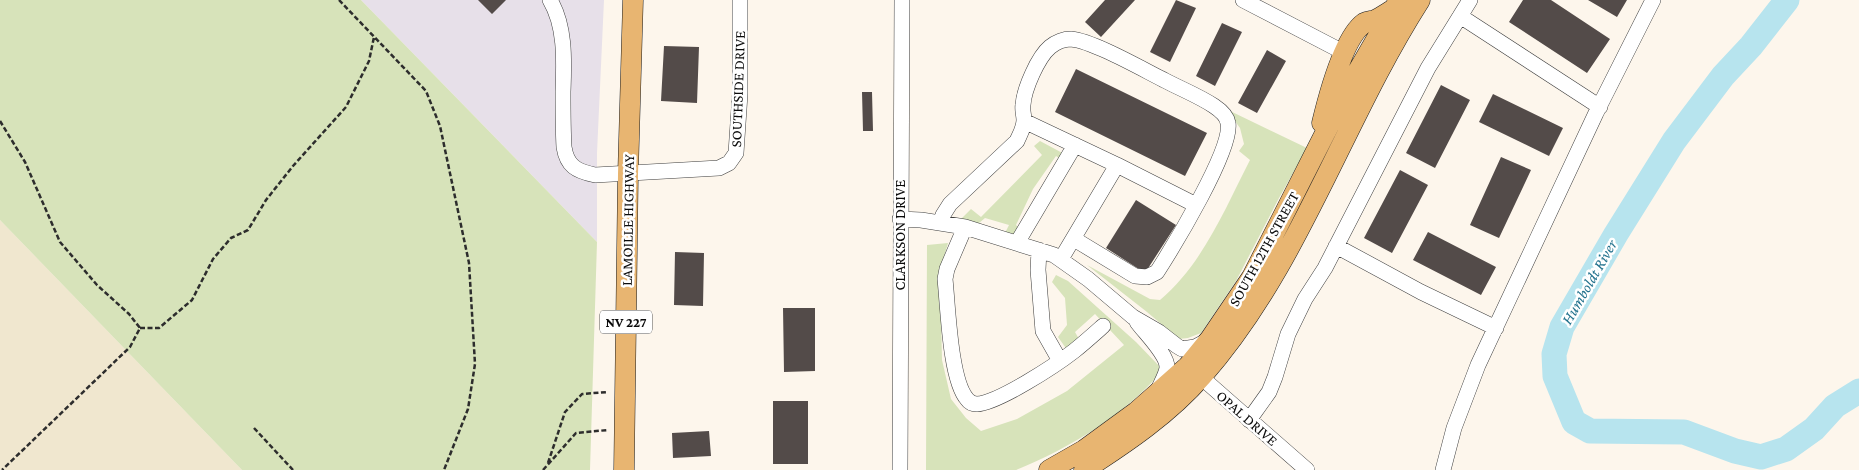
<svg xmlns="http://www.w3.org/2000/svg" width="1859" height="470" font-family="'Crimson Pro',serif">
<rect width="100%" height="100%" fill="#fdf6ec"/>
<path fill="#e7e0e9" d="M361,0H604L597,153V242Z"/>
<path fill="#f0e7cf" d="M0,220L242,470H0Z"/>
<path fill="#d7e3ba" d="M0,0H361L597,242L590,470H242L0,220Z
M1226,109L1307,148L1279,198L1236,281L1201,333L1188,338L1179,339L1147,312L1087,265L1150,299L1160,300C1202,265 1225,209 1250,160L1239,151L1244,144L1240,128Z
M1040,141L1068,156L1065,162L1056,156L1033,189L1016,225L1022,231L1015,238L1005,233L1009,225L985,218L972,229L961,219L971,209L981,217L1042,155L1034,146Z
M948,243L940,271L942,360L951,399L966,418L981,431L1017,419L1067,391L1124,345L1095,314L1075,332L1080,341L1070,354L1058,337L1067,325L1065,298L1052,282L1056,275L1068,281L1136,342L1163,370C1125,415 1070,448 1016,470H926L927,245Z"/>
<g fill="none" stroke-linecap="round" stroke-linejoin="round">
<path stroke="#b7e4ee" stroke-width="25" d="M1787,0L1751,46L1723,76L1674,141L1616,234L1562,327L1554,354L1555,376L1574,422L1590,431L1684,432L1735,451L1761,457L1786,449L1814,429L1835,406L1859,391"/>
</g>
<path fill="#534b49" d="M478,0H506L492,14Z
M1105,0H1135L1101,37L1085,22Z
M1176,0L1196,8L1170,62L1150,52Z
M1523,0H1551L1610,39L1587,73L1509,22Z
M1588,0H1627L1617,17Z
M1222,23L1242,32L1215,86L1196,76Z
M664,46L699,47L697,103L661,101Z
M1267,50L1286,61L1257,113L1238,103Z
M1076,69L1207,133L1185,176L1055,112Z
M1441,85L1470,100L1435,168L1406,153Z
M862,92H872L873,131H863Z
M1493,94L1563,128L1549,156L1479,122Z
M1501,157L1531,170L1499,238L1470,225Z
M1400,170L1428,185L1392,253L1364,238Z
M1136,200L1176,225L1145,273L1106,248Z
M1428,232L1496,267L1481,295L1413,260Z
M675,252L704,253L703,306L674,305Z
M783,308H815V371L784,372Z
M773,401H808V464H773Z
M709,431L711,456L673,458L672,433Z"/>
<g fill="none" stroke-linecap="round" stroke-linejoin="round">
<g stroke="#3e3e3e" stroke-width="16">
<path id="minor" d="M550,0C566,27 564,62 563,92C563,110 563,129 564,147C567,166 576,171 595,175L719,168L729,163L736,153L740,94V0
M1243,0L1345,53
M1460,16L1600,107
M1024,121L1117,165L1196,205
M900,219L921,220L965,227L1054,255L1088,279L1133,317L1159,332L1177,346L1182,349L1195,347L1208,340
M942,223L943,215L950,204L1017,141C1020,134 1024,128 1024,120C1024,115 1022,110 1023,105C1024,89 1038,57 1050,47C1055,43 1063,39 1071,39C1093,41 1142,69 1164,80C1181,89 1199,96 1214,106C1220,110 1227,116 1228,123C1233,149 1173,247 1157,272L1147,277L1135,276L1074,239
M965,227L947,269L945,279C948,306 950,380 967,399C969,402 973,404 977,404C998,403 1056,365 1074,351C1084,343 1094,334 1103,326
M1017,243L1075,145
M1336,246L1421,292L1496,328
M1039,250L1038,270L1043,331L1060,361
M1061,259L1117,165
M1137,322C1145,333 1168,355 1167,368C1166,375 1161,383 1158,390
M1193,370L1307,470
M1249,420L1269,392L1275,377L1288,334L1305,299L1325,268L1428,68L1470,0
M900,470L902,0
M1443,470L1454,428L1478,365L1596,113L1653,0"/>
</g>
<g stroke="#1c1c1c" stroke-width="21">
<path id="major" d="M1322,123C1328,98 1343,38 1364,23C1368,21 1372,21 1375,20C1381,17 1387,13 1392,10
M624,470L628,174L633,0
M1049,470L1084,450L1136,412L1188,366L1210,339L1252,277L1348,88L1399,0
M1084,470C1126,443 1169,414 1202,376C1299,266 1342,122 1420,0"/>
</g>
<path stroke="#2d2d2d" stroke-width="2.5" stroke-dasharray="5 2.5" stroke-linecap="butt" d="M339,0L426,91L440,126L469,263L475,364L468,409L444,470
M0,121L25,162L60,242L97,285L129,314L140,328L130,347L2,470
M140,328H159L192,300L213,259L231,238L248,230L266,200L293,166L346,107L369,61L374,37
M254,428L293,470
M548,463L565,412L582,394L608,392
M543,470L576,433L608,430"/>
<use href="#minor" stroke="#fff" stroke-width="15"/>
<use href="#major" stroke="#e8b571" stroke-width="20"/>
</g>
<g text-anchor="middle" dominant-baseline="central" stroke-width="5" stroke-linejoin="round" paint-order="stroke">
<rect fill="#fff" stroke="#545454" stroke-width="1" x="600" y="310.5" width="52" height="23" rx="4"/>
<g font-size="14" font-weight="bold" fill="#0b0b0b">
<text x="626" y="322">NV 227</text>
</g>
<g font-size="15" fill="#0b0b0b" stroke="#fff">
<text transform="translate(738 89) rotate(-88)">SOUTHSIDE DRIVE</text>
<text transform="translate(628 220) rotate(-89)">LAMOILLE HIGHWAY</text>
<text transform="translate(900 235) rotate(-90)">CLARKSON DRIVE</text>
<text transform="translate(1264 249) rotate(-61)">SOUTH 12TH STREET</text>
<text transform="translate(1247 418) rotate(41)">OPAL DRIVE</text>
</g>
<g font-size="16" font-style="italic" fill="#24738e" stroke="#fff">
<text transform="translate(1589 282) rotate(-60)">Humboldt River</text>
</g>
</g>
</svg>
